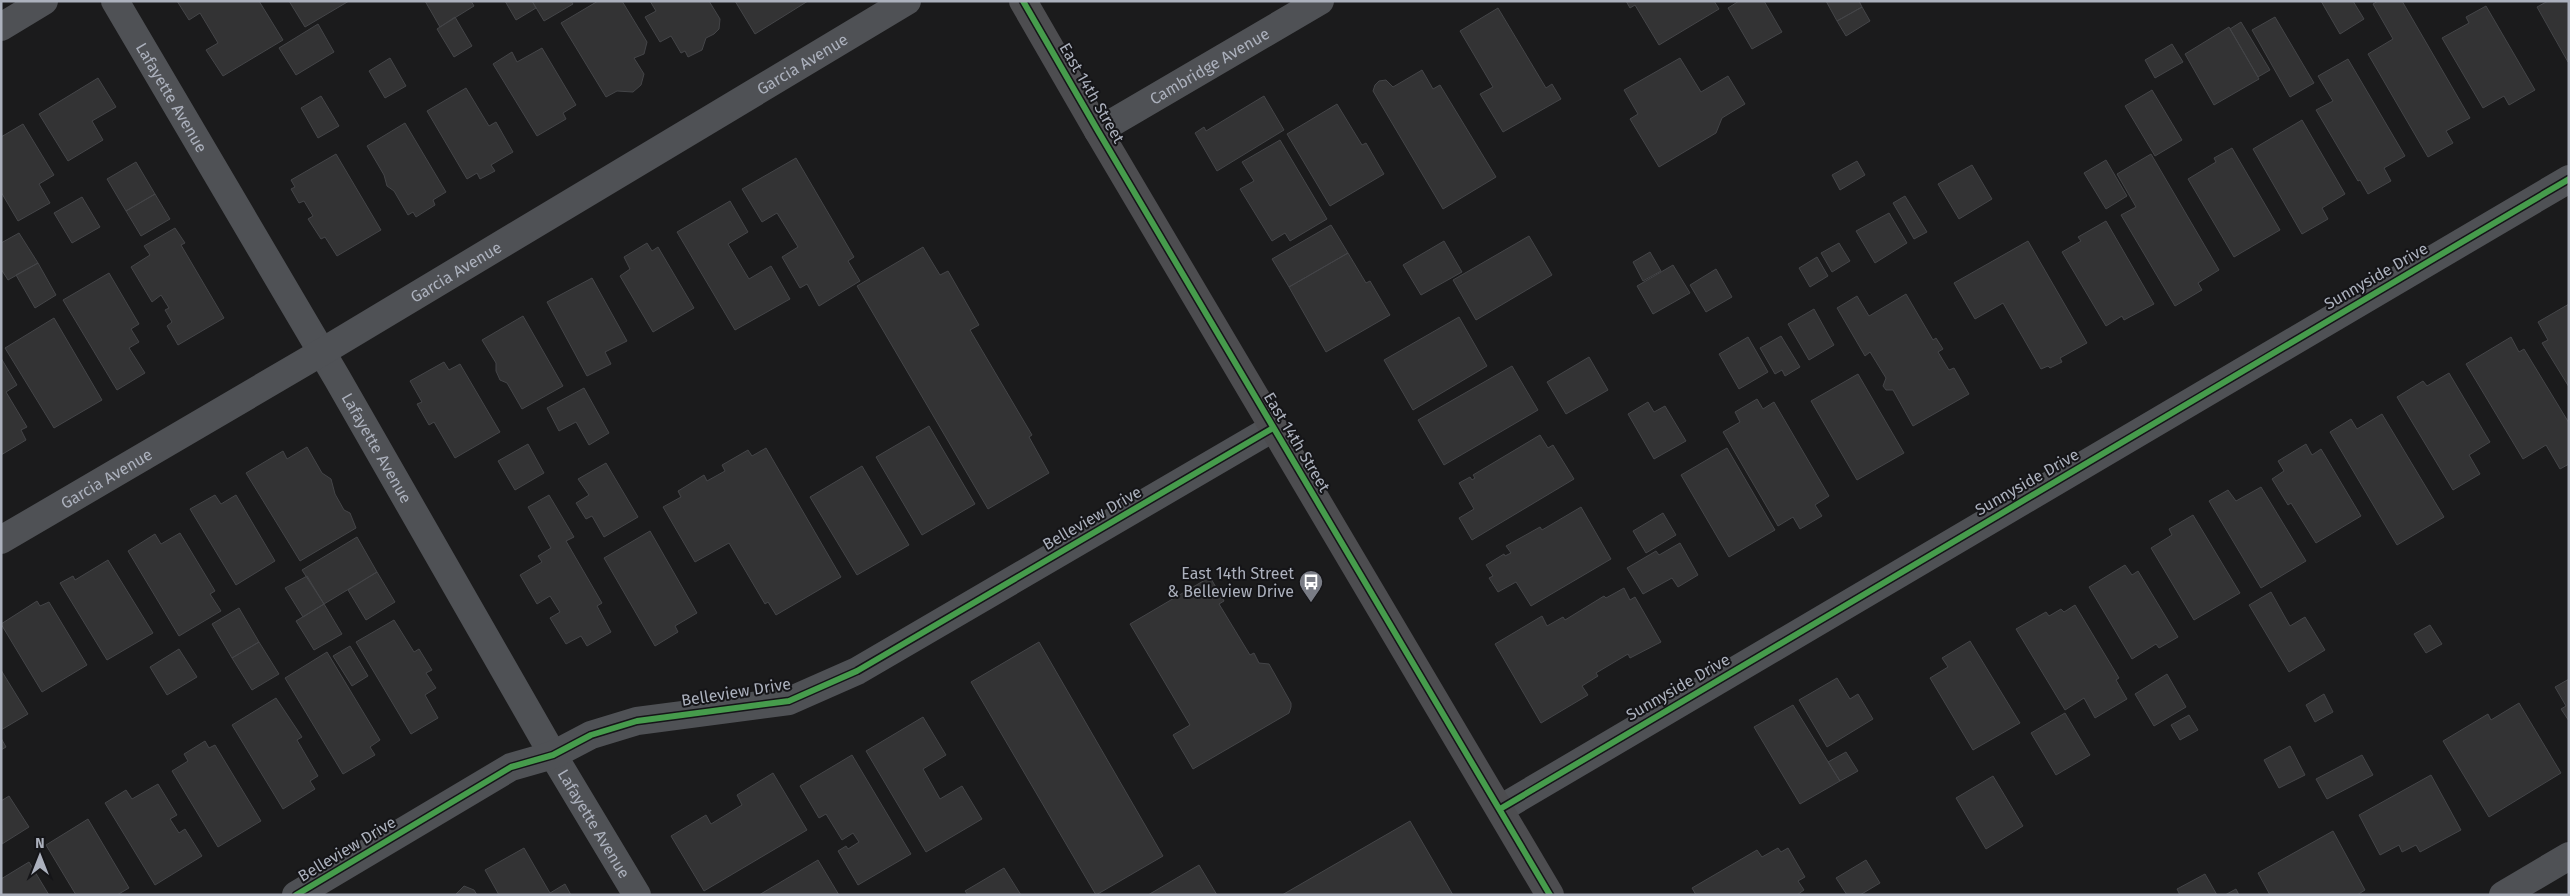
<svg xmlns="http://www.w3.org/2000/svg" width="2570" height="896" font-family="'Fira Sans',sans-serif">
<rect width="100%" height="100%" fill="#1b1b1c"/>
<path fill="#333334" stroke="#444548" d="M177,1H259L283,40L223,76L206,50L218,43L200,13L189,20Z
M289,1H349L305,27Z
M425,1H471L474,6L440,27Z
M505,1H532L536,8L516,20Z
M532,1H571L573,4L544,21Z
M598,1H622L647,42L644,54L634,58L644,74L641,85L633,92L617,91L606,97L561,23Z
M650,1H709L720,19L719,29L714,34L706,38L702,50L688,57L685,51L681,53L671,36L660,42L645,17L656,11Z
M735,1H808L755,34Z
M1626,1H1714L1719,9L1659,45L1635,5L1630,8Z
M1739,1H1764L1782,32L1752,49L1728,8Z
M1826,1H1859L1862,7L1837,21Z
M2321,1H2353L2364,19L2340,34Z
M2378,1H2402L2470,118L2446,131L2453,143L2428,157L2368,54L2393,39L2373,4Z
M2548,1H2569L2568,62L2537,7Z
M2486,6L2535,90L2509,105L2504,96L2483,108L2442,38L2469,23L2466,17Z
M1862,7L1870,21L1846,36L1837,21Z
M1498,8L1546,88L1552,84L1561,99L1503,132L1480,94L1493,87L1460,31Z
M455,17L472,46L454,57L437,29Z
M2275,17L2314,83L2290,97L2252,30Z
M2241,22L2270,70L2258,77L2230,29Z
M318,24L334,52L296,75L279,48Z
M2229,27L2259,79L2214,105L2185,54Z
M2172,44L2183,62L2155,78L2145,60Z
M542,48L576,105L563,113L566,119L537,136L493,64L512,52L517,62Z
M390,58L406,86L385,98L369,71Z
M1680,58L1701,92L1728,76L1745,104L1722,118L1716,133L1659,167L1630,119L1638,114L1624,90Z
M2348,59L2405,156L2384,168L2391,181L2368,194L2360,180L2358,181L2316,110L2333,101L2318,76Z
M1422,70L1433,89L1440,85L1496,177L1443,209L1373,91L1375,85L1379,81L1386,80L1393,87Z
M98,78L116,107L92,121L103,140L68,161L39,114Z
M466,88L489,126L496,122L513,152L491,165L495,171L480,179L477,173L467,179L427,111Z
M2152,90L2182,140L2155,156L2125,106Z
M321,96L339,126L318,138L301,108Z
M1264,96L1284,130L1217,171L1195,133L1204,127L1206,131Z
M1337,104L1362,145L1366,143L1384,174L1330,206L1287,134Z
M2302,120L2345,194L2322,208L2328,219L2302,234L2253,149Z
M405,123L446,192L433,200L435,205L416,217L413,212L408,215L394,191L387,186L384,175L367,146Z
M23,124L54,175L39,184L50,203L18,221L1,192V137Z
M1280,140L1327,219L1290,241L1285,233L1272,241L1240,189L1254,181L1242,162Z
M2232,148L2280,230L2234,257L2188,179L2216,162L2214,158Z
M336,154L381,230L337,256L325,237L321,239L308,219L313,216L304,201L299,203L291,189L295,187L291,180Z
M2151,154L2219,270L2198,283L2202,290L2175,306L2121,215L2136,207L2117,174Z
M796,158L854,257L848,261L860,281L819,306L807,284L800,288L782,257L798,247L777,213L762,222L742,189Z
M2106,160L2127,196L2106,209L2084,173Z
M1857,161L1865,175L1840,190L1832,175Z
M136,162L155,194L126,211L107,179Z
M1972,165L1992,199L1959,219L1938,184Z
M155,194L170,219L141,236L126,211Z
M1905,196L1927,232L1914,239L1893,203Z
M82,197L100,227L72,243L54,213Z
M730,201L748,232L728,244L749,279L771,266L790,299L735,330L677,232Z
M1889,213L1907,243L1875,263L1856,231Z
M2106,221L2154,304L2124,320L2122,316L2106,326L2062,252L2081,241L2078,237Z
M1331,225L1348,253L1289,287L1272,259Z
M175,228L185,243L181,245L224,318L178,345L167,326L172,322L165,310L169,308L161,295L152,302L131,267L150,255L144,246Z
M19,233L38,263L8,280L1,269V243Z
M1529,236L1552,275L1476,320L1453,280Z
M1444,241L1462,272L1421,295L1403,265Z
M2028,241L2087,343L2060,358L2062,362L2050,368L2048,366L2041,369L2003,303L1975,319L1954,283Z
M647,243L652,251L658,247L694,308L653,332L620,276L630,269L624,257Z
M1839,243L1850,261L1832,272L1821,253Z
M923,247L940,275L948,271L979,325L970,330L1032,435L1029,437L1049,473L988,509L857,286Z
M1650,252L1661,271L1643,281L1633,262Z
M1348,253L1366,283L1370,281L1390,315L1326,352L1289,287Z
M1817,257L1828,276L1810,287L1799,268Z
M38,263L56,295L35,308L16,275Z
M1673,265L1690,293L1653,314L1637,286Z
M1716,269L1732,297L1706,312L1690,285Z
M109,273L139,324L131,329L139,342L129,348L145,373L117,390L63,300Z
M592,278L627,341L605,352L611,364L587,376L547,302Z
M1906,294L1933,340L1936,338L1943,349L1938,352L1949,370L1954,368L1969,394L1913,426L1893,390H1886L1883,386L1886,378L1870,352L1865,356L1837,308L1857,296L1869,316Z
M2569,304V387L2542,343L2548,340L2538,322Z
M1814,309L1834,345L1809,360L1788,324Z
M523,316L563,386L522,409L507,383L500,380L496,371V363L482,340Z
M1459,317L1487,366L1413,410L1384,360Z
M54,318L102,400L54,428L5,348Z
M1781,336L1800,367L1785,376L1782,370L1775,374L1760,348Z
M1748,337L1768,372L1739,389L1719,354Z
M2511,337L2519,352L2524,349L2569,423V464L2560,469L2546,445L2523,459L2466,364Z
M1589,357L1608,390L1566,414L1547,382Z
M1,358L17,385L6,392L27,427L21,430L26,440L1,455Z
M444,362L449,370L460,364L500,432L455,458L434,422L429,425L417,404L422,402L410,381Z
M1512,366L1538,410L1444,465L1418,420Z
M2449,373L2490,442L2469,455L2480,474L2453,490L2397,397L2423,381L2427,386Z
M1858,374L1904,453L1857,480L1811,401Z
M584,388L609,433L589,445L576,422L559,431L547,408Z
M1757,399L1763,409L1774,402L1829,496L1815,505L1822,516L1800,529L1793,517L1778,526L1723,432L1740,422L1735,412Z
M1648,402L1654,412L1665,406L1686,441L1654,459L1628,414Z
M2382,414L2444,517L2397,545L2330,432L2351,419L2357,429Z
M929,426L975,504L922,535L876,457Z
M1540,435L1548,448L1553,445L1574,479L1472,540L1459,518L1474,509L1459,483L1470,477L1472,480L1475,478L1473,475Z
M528,444L544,473L515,490L498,461Z
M2306,444L2312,455L2321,449L2361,516L2316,543L2291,503L2288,505L2272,479L2284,471L2278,461Z
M307,447L322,473L331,479L335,494L344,510L350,513L356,528L300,561L246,473L283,451L287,459Z
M766,448L841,577L776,615L768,602L765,604L729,543L695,562L663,507L681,497L678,491L704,475L707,481L725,471L722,465L748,450L752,456Z
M1727,448L1775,530L1729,557L1681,475Z
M606,463L638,517L604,537L592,516L586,519L576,503L589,495L578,479Z
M862,466L909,545L857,575L810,497Z
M2261,487L2306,561L2261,588L2209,501L2228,490L2236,501Z
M215,495L221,504L236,495L275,561L236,585L190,509Z
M549,495L574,537L566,541L602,603L597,606L611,632L587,646L581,636L566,644L550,618L560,612L550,596L537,604L520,575L542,562L538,556L551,548L528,507Z
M1581,507L1611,559L1531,606L1516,582L1498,592L1489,578L1493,576L1486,565L1504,554L1505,556L1511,553L1506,546L1540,527L1542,530Z
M1663,513L1676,535L1646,553L1633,531Z
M2193,515L2240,593L2194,620L2151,548L2172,535L2169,529Z
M650,531L697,613L675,626L678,632L655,646L604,558Z
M180,533L215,591L210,594L221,611L179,636L128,551L155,534L161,544Z
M357,537L377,572L324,604L302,570Z
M1680,543L1698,575L1678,587L1672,578L1643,594L1627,568L1656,551L1659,555Z
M108,560L153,633L107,660L60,583L73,576L75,580Z
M2125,565L2132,575L2138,571L2178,637L2159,648L2156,644L2132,659L2089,587Z
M377,572L395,602L366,620L348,590Z
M307,576L324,604L303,617L285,588Z
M1210,577L1224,601L1219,604L1250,655L1254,653L1259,663L1269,664L1291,703V707L1289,713L1193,769L1173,735L1190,725L1130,624Z
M1624,588L1630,600L1635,597L1661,642L1630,658L1628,654L1596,673L1598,676L1582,686L1588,695L1541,723L1495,644L1542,616L1547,626L1563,617L1565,620L1604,596L1606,598Z
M2271,592L2290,626L2305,617L2325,650L2289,672L2249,605Z
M37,601L40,606L49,602L87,665L42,692L1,624Z
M324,604L342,634L314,650L296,621Z
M2075,605L2119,678L2116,680L2127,699L2095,718L2084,698L2065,710L2016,629L2046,612L2049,616L2061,609L2064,612Z
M239,608L259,642L232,658L212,624Z
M394,620L414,652L419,649L432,670L426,673L436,688L425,695L438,718L411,734L356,642Z
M2430,625L2442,644L2426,653L2414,634Z
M1970,641L2020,723L1973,750L1930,678L1948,667L1942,658Z
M259,642L279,674L252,690L232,658Z
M1039,642L1163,856L1096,895L971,682Z
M350,646L368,676L352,686L333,656Z
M179,649L197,677L167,695L150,667Z
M327,652L380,740L370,747L375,755L343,774L285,678Z
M1,670L28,714L1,730Z
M2167,674L2186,707L2154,726L2135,694Z
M1837,678L1850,699L1858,694L1873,719L1827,747L1799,700Z
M2569,679V721L2561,709L2566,706L2555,687Z
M2324,694L2333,712L2315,722L2306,705Z
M276,698L302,737L297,740L318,776L310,781L315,789L283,809L232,725Z
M2519,703L2561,773L2489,817L2443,741L2488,714L2491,720Z
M1793,705L1840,781L1800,804L1754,727Z
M2065,713L2090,755L2056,775L2031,733Z
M2189,715L2198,730L2180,740L2171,725Z
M923,717L946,755L923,769L940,799L962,786L982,819L926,852L866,751Z
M1,738L6,747L1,750Z
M205,741L209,748L215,745L261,821L218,847L172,771L188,761L184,754Z
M2290,746L2305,775L2279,788L2264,760Z
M1846,752L1858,771L1840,781L1828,762Z
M852,755L911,854L858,885L838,851L846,846L848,849L859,842L853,833L842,840L826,814L819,818L800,786Z
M2362,755L2373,775L2327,799L2316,779Z
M773,773L807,830L704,891L671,836L706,815L711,824L742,805L737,795Z
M2431,775L2461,830L2420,852L2416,845L2402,852L2399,845L2380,855L2359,815Z
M1993,776L2023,826L1986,849L1956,798Z
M158,784L177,815L170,819L179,833L185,829L202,856L155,885L105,803L126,790L132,799Z
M9,796L29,827L2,844L1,801Z
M88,819L129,888L117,895H76L46,845Z
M1410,821L1453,895H1282Z
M2333,831L2365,890L2357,895H2270L2258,873Z
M524,848L550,893L565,884L571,895H499L485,870Z
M1778,848L1781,852L1788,848L1805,877L1798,881L1804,890L1797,895H1696L1692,888L1757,850L1762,857Z
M818,860L839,895H759Z
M1866,860L1880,883L1860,895H1847L1836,878Z
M29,862L49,895H1V879Z
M1199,865L1217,895H1148Z
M1004,868L1021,895H968L965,891Z
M2205,874L2217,895H2180L2177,889Z
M464,886L474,890L477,895H455Z
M2236,889L2239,895H2225Z"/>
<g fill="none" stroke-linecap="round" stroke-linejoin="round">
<g stroke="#4f5155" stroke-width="28">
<path id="s1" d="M115,1L337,378L553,755L637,895"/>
<path d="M1,27L44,1"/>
<path id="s2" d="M1098,131L1320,1"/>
<path id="s3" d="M1,540L322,352L907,1"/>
<path d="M1500,809L2569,179"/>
<path d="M296,895L511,767L553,755L591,735L637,721L789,701L857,671L1273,428"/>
<path d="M2503,895L2569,856"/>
</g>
<path stroke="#4d4d50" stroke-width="28" d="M1023,1L1098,131L1550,895"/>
<g stroke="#151518" stroke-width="9">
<path id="cycleway" d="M1023,1L1098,131L1550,895
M1500,809L2569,179
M296,895L511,767L553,755L591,735L637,721L789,701L857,671L1273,428"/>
</g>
<use href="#cycleway" stroke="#469c4c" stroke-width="6"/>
</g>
<defs>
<g id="bus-pin" transform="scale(1.25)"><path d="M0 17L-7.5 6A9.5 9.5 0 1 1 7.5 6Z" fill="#797c85" stroke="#151518"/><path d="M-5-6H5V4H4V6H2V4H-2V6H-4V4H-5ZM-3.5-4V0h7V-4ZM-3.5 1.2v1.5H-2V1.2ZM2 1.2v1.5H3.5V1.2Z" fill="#fff"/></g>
</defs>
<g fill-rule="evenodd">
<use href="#bus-pin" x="1311" y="582"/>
</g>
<g text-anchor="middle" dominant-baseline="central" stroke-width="4" stroke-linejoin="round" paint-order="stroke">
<g font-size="16" fill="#acb1bd" stroke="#151518">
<text stroke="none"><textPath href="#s3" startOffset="932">Garcia Avenue</textPath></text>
<text stroke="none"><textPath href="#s2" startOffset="129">Cambridge Avenue</textPath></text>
<text transform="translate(1092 93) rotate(60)">East 14th Street</text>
<text stroke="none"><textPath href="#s1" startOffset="112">Lafayette Avenue</textPath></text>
<text stroke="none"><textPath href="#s3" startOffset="528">Garcia Avenue</textPath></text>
<text transform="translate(2376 276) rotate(-30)">Sunnyside Drive</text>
<text transform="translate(1297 442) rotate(59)">East 14th Street</text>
<text stroke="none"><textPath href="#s1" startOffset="518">Lafayette Avenue</textPath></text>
<text stroke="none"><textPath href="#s3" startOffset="122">Garcia Avenue</textPath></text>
<text transform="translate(2027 482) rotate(-30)">Sunnyside Drive</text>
<text transform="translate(1092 518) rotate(-30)">Belleview Drive</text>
<text transform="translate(1678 687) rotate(-30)">Sunnyside Drive</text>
<text transform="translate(736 692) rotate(-9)">Belleview Drive</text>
<text stroke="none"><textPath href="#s1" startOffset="952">Lafayette Avenue</textPath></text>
<text transform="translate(347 849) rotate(-31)">Belleview Drive</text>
</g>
<g font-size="16" fill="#acb1bd" stroke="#151518" text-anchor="end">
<text x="1294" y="573">East 14th Street<tspan x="1294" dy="18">&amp; Belleview Drive</tspan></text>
</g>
</g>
<rect width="2570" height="896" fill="none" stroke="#acb1bd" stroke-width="5"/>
<g transform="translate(40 856)" stroke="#151518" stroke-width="4" paint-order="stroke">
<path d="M0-4L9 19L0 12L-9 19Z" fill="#acb1bd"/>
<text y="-8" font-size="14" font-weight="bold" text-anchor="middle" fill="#acb1bd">N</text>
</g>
</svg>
